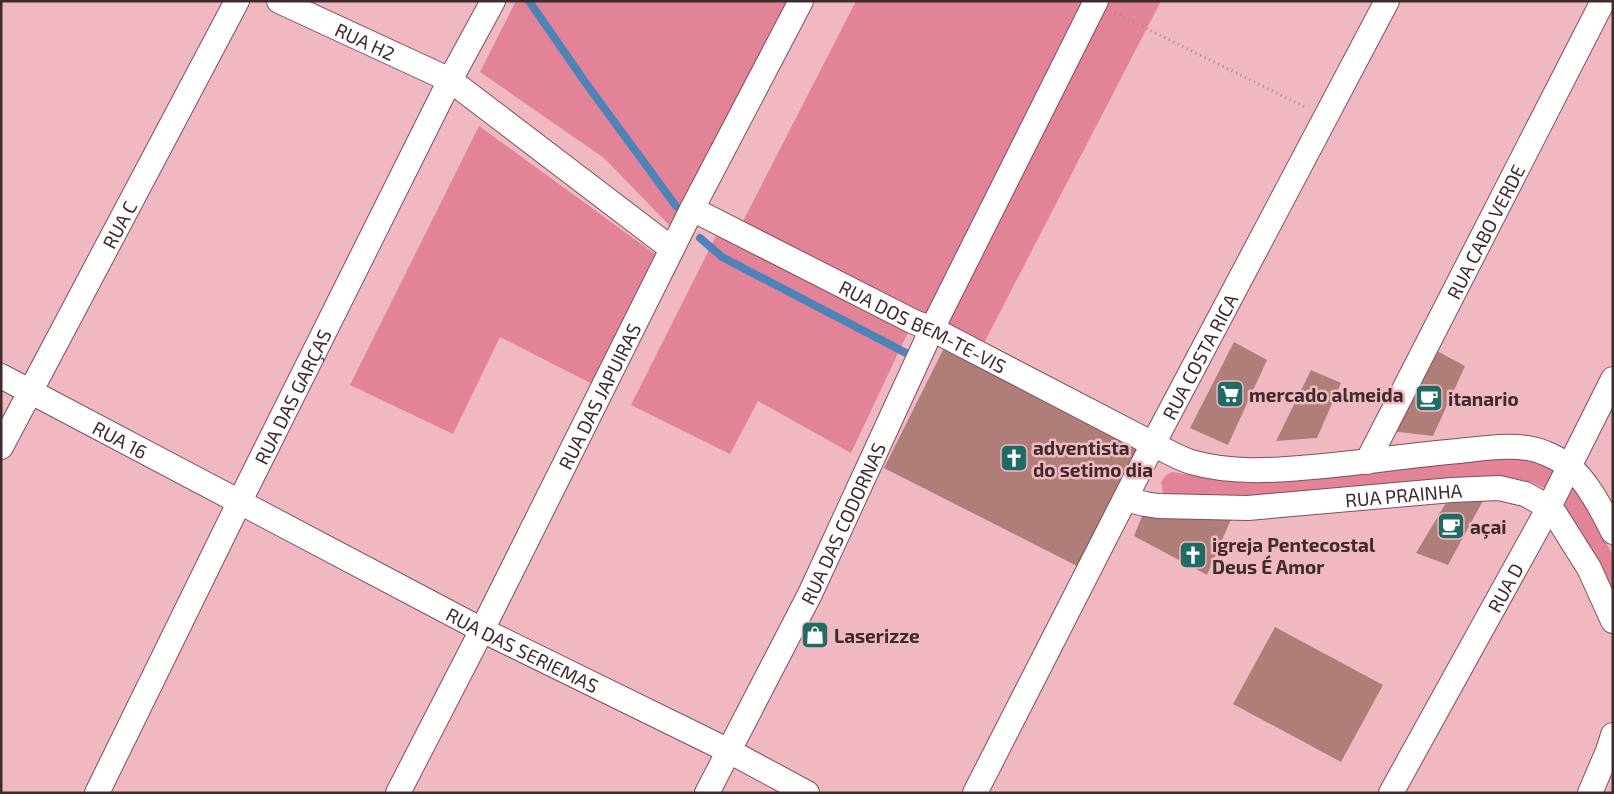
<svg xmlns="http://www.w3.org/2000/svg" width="1614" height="794" font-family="'Exo 2',sans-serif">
<rect width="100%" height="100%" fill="#f0b9c2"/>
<path fill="#e38397" d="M516,1H795L675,231L604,158L480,72Z
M856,1H1161L984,343L741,225Z
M479,126L659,257L596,386L500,337L453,434L350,385Z
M719,230L910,328L851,453L758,401L730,454L631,405Z
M1465,459H1515L1543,461L1564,472L1594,518L1613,556V602L1566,509L1555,493L1531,482L1501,476L1376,487L1295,497L1173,498L1163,494L1161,482L1166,475L1172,472L1213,479L1247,483L1305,478Z"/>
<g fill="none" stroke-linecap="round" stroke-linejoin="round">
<path stroke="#4c83b9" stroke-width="8" d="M529,1L585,82L676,206
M700,238L722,257L908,354"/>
</g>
<path fill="#b07e78" d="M1234,342L1267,360L1228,445L1190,428Z
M945,346L1145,449L1083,569L884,468Z
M1437,351L1465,366L1433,436L1390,431Z
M1311,370L1341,383L1317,438L1276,441Z
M1450,496L1484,499L1448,565L1416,553Z
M1143,514L1232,517L1207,575L1134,536Z
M1275,627L1383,685L1341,762L1233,704Z"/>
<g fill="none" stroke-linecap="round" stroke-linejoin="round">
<g stroke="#7f5059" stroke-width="26">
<g id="minor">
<path id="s1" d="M279,1L450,80L672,249"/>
<path id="s2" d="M692,209L914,322L932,329L1153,444C1165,450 1178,458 1191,462C1230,473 1271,471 1312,467C1361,463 1410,455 1459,451C1485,448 1521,442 1545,453C1552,456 1560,460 1566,464C1586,478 1602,510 1613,532"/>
<path id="s3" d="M1,376L482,630L729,751L807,793"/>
<path id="s4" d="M1,447L237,1"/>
<path id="s5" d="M1367,462L1603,1"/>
<path id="s6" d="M1125,499L1145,504L1158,506L1248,508L1452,490L1499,488L1525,494L1543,504L1555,514L1589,568L1613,621"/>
<path id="s7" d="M97,793L239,503L450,80L493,1"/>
<path id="s8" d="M398,793L482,630L692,209L801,1"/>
<path id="s9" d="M707,793L810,594L932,329L1096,1"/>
<path id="s10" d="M975,793L1153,444L1387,1"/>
<path id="s11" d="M1391,793L1548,509L1613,379"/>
<path d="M1590,793L1608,751L1613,735"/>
</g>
</g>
<path stroke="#ad8289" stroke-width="3" stroke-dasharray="1 4" stroke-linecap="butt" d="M1115,13L1305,107"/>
<use href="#minor" stroke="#fff" stroke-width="24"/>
</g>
<defs>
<g id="supermarket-square" transform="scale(1.4375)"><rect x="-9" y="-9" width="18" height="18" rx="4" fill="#216b65" stroke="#f0b9c2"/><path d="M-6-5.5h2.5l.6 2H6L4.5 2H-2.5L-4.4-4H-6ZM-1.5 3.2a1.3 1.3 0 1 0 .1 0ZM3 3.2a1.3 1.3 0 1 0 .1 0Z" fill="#fff"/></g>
<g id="cafe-square" transform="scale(1.4375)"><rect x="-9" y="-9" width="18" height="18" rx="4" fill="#216b65" stroke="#f0b9c2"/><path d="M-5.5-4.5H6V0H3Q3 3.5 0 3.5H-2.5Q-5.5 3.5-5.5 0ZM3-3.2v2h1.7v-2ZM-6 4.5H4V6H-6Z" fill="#fff"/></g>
<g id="church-square" transform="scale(1.4375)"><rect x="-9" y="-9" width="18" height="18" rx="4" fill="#216b65" stroke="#f0b9c2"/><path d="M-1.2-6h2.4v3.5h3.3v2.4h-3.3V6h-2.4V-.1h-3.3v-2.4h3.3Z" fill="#fff"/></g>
<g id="shop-square" transform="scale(1.4375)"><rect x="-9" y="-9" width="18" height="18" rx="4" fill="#216b65" stroke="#f0b9c2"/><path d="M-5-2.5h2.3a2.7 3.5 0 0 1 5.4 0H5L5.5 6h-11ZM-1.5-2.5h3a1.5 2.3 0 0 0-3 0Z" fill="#fff"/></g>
</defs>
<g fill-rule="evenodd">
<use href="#supermarket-square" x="1230" y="394"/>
<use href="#cafe-square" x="1429" y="398"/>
<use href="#church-square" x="1014" y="458"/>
<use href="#cafe-square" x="1451" y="526"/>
<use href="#church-square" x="1193" y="555"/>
<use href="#shop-square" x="815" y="635"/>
</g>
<g text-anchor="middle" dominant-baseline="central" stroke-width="5" stroke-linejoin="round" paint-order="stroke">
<g font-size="19" fill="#3f2a2d" stroke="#f0b9c2">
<text stroke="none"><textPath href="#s1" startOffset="95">RUA H2</textPath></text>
<text stroke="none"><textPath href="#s4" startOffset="252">RUA C</textPath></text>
<text stroke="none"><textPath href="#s5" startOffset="259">RUA CABO VERDE</textPath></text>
<text stroke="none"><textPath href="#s2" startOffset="259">RUA DOS BEM-TE-VIS</textPath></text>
<text stroke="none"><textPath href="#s10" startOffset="491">RUA COSTA RICA</textPath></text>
<text stroke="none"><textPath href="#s7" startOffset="442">RUA DAS GARÇAS</textPath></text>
<text stroke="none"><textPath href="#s8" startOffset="445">RUA DAS JAPUIRAS</textPath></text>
<text stroke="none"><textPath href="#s3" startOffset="135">RUA 16</textPath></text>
<text stroke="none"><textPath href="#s6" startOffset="280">RUA PRAINHA</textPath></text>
<text stroke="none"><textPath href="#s9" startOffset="302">RUA DAS CODORNAS</textPath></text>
<text stroke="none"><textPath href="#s11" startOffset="235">RUA D</textPath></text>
<text stroke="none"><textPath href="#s3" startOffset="589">RUA DAS SERIEMAS</textPath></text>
</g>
<g font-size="19" font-weight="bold" fill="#3f2a2d" stroke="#f0b9c2" text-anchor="start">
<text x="1249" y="394">mercado almeida</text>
<text x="1448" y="398">itanario</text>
<text x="1033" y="447">adventista<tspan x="1033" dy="22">do setimo dia</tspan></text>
<text x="1470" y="526">açai</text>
<text x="1212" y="544">igreja Pentecostal<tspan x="1212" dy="22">Deus É Amor</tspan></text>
<text x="834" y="635">Laserizze</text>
</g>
</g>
<rect width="1614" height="794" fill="none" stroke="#3f2a2d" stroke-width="5"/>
</svg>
